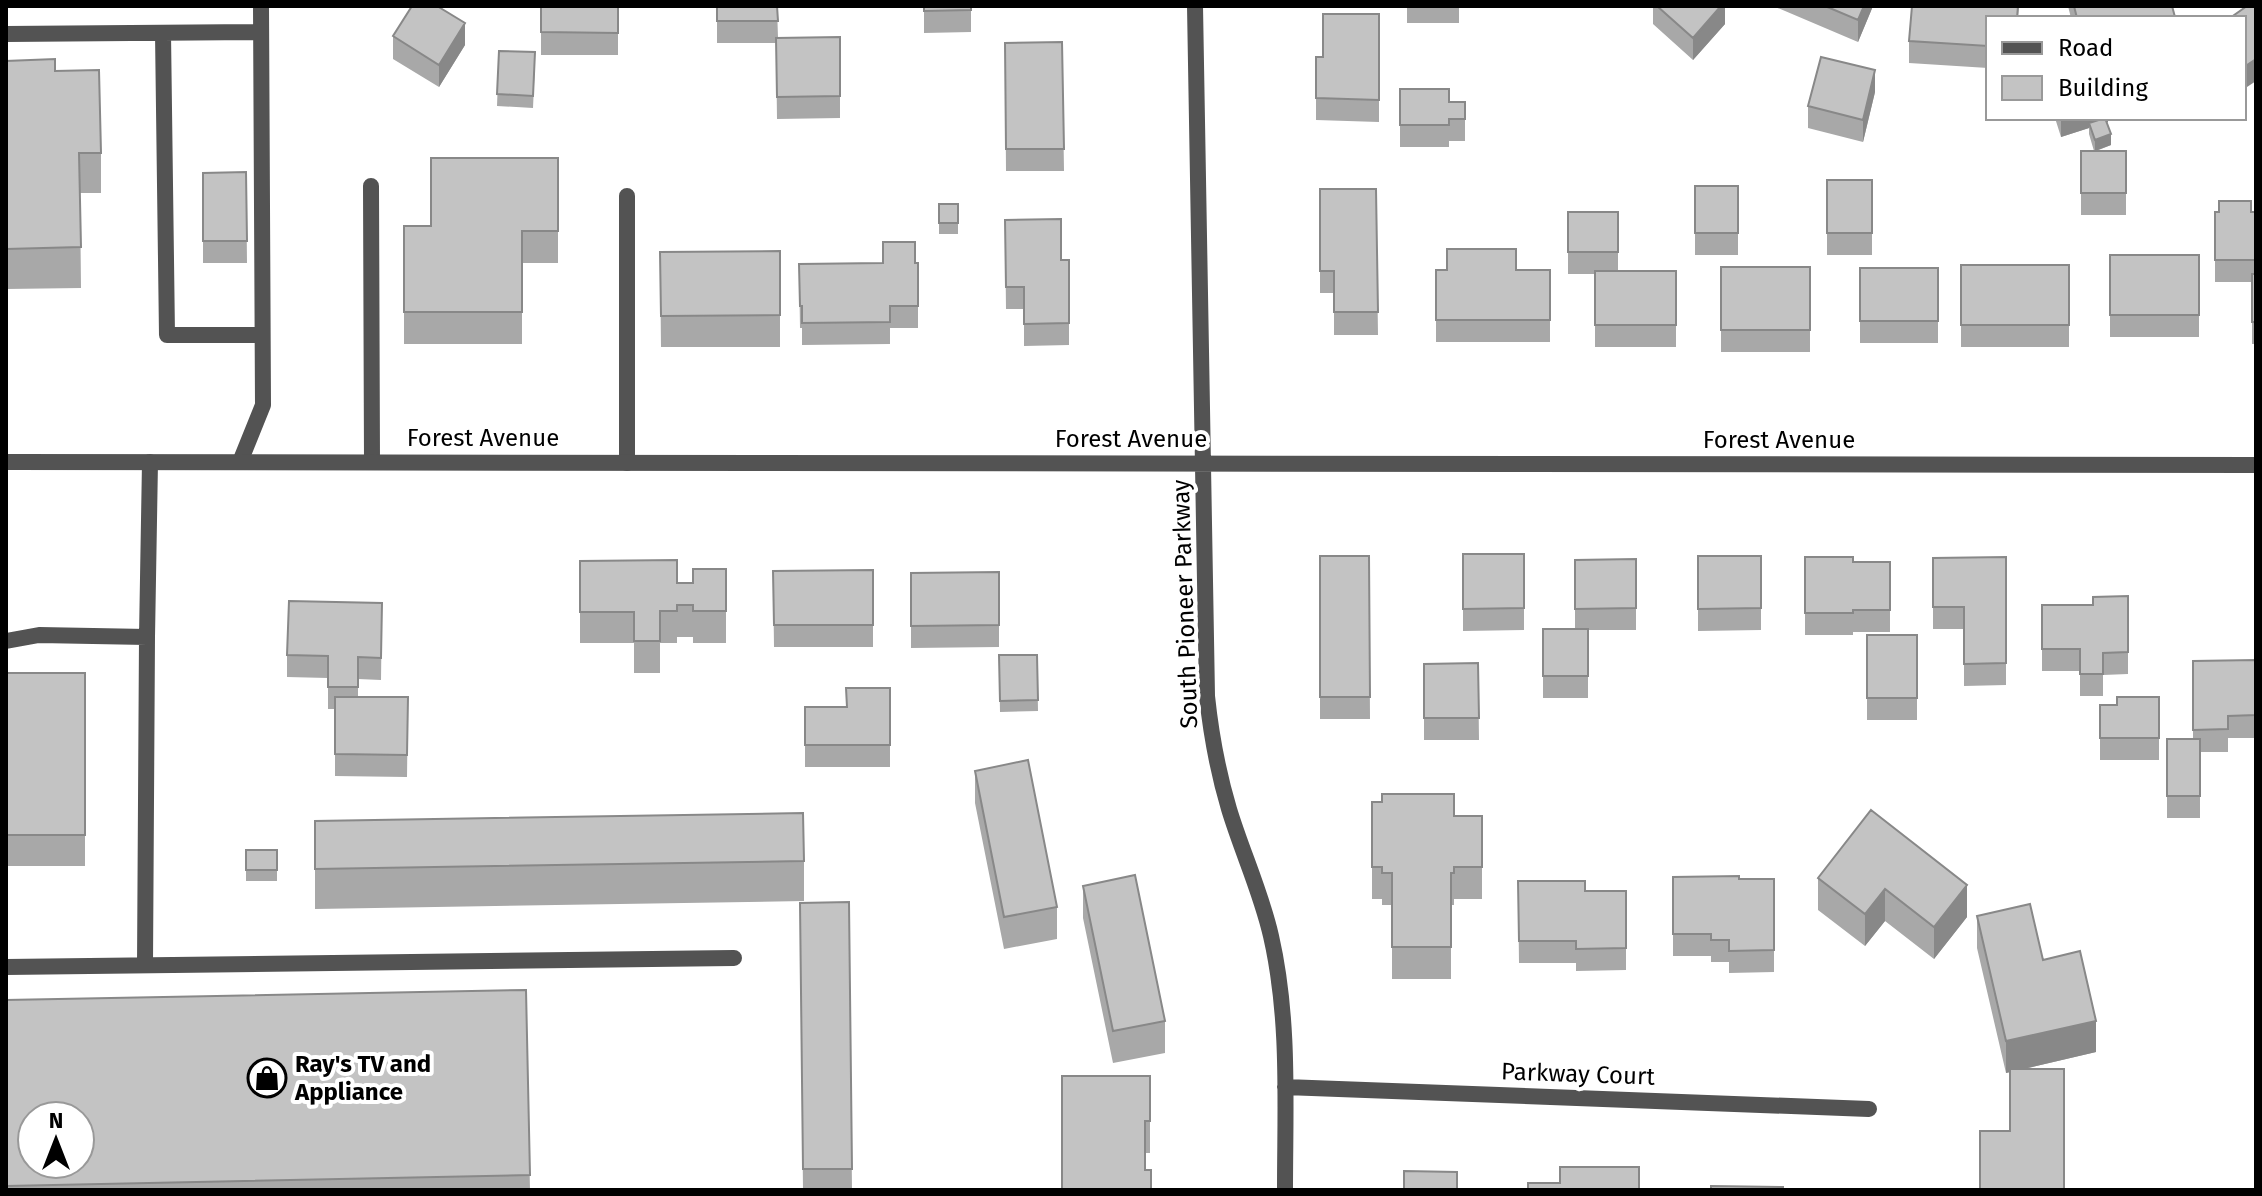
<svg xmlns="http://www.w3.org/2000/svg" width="2262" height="1196" font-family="'Fira Sans',sans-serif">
<rect width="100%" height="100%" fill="#fff"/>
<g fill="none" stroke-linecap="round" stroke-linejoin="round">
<path stroke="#535353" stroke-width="16" d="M163,33L167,335H262
M6,34L261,32
M371,186L372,462
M627,196V463
M240,462L263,405L261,6
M6,641L39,635L147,637L150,462
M145,965L147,637
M6,967L734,958"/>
<path stroke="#535353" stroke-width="16" d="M1195,6L1207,696C1211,734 1218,772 1229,809C1242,852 1261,892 1271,936C1290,1019 1285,1105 1285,1190
M6,462L2256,465
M1285,1087L1869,1109"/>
</g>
<path fill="#a8a8a8" d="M541,6H618V55H541Z
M717,6H777L778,38L840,37V118L777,119L776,43H717Z
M924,6L971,10V32L924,33Z
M1407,6H1459V23H1407Z
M1653,6H1725V24L1693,60L1653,24Z
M1773,6H1873L1858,42Z
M2019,6L2018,18H1988V68L1909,63V41Z
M2068,6H2172L2175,18H2071Z
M1379,14V122L1316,120V57H1323Z
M393,36L465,45L439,87L393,59Z
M1062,42L1064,171H1006L1005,43Z
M499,51L535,63L533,108L497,106Z
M6,61L55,71L101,153V193H80L81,288L6,289Z
M1400,89L1449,102H1465V141H1449V147H1400Z
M1875,92L1863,142L1808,128V106Z
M2055,118H2108V122L2107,123L2111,145L2096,151H2126V215H2081V151H2094L2089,134V128L2061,137Z
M558,158V263H522V344H404V226H431Z
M246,172L247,263H203V173Z
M1827,180H1872V255H1827Z
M1695,186H1738V255H1695Z
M1320,189H1376L1378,335H1334V293H1320Z
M939,204H958V234H939Z
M1568,212H1618V271H1676V347H1595V274H1568Z
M2215,212H2255L2256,344H2252V282H2215Z
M1005,220L1061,260H1069V345L1024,346V309H1006Z
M780,251V347H661L660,252Z
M2110,255H2199V337H2110Z
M918,263V328H890V344L802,345V328H800L799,264Z
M1961,265H2069V347H1961Z
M1721,267H1810V352H1721Z
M1860,268H1938V343H1860Z
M1436,270H1550V342H1436Z
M1463,554H1524V630L1463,631Z
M1320,556H1369L1370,719H1320Z
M1698,556H1761V630L1698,631Z
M1805,557L1853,562H1890V632H1853V635H1805Z
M2006,557V685L1964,686V629H1933V558Z
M1636,559V630H1588V698H1543V629H1575V560Z
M580,561L677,583H693L726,569V643H693V637H677V643H660V673H634V643H580Z
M873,570V647H774L773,571Z
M999,572V647L911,648V573Z
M2128,596V674L2103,675V696H2080V671H2042V605H2093Z
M382,603L381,680L358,679V697H408L407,777L335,776V709H328V678L287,677V655Z
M1867,635H1917V720H1867Z
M999,655H1037L1038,711L1000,712Z
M2256,660V738H2228V752H2200V818H2167V739H2193V661Z
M1478,663L1479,740H1424V664Z
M6,673H85V866H6Z
M890,688V767H805V707H846Z
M2159,697V760H2100V705H2117Z
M975,771L1057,907V939L1004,949L975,803Z
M1372,802L1454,816H1482V899H1454V905H1451V979H1392V905H1382V899H1372Z
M1871,810L1967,917L1934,959L1885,921L1865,946L1818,910V878Z
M315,821L804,861V901L315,909Z
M246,850H277V881H246Z
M1673,877L1774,879V972L1729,973V962H1711V956H1673Z
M1518,881L1585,891H1626V970L1576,971V963H1519Z
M1083,886L1165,1021V1053L1113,1063L1083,918Z
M849,902L852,1190H803L800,903Z
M1977,916L2043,960L2096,1052L2024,1069H2064V1190H1980V1131H2010V1072L2006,1073L1977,948Z
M526,990L530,1190H6V1000Z
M1150,1076V1153H1145V1170L1062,1190Z"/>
<path fill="#888" d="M1721,6H1725V24L1693,60V38Z
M1864,6H1873L1858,42V20Z
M465,23V45L439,87V65Z
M2256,59V81L2244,89V67Z
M1875,70V92L1863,142V120Z
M2061,118H2108V122L2090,128L2089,123V128L2061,137Z
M2111,134V145L2095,151V140Z
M1967,885V917L1934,959V927Z
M1885,889V921L1865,946V914Z
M2096,1021V1052L2006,1073V1041Z"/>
<path fill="#c3c3c3" stroke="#888" stroke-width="2" fill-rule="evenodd" d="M412,6H437L465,23L439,65L393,36Z
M541,6H618V33L541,32Z
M717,6H777L778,21H717Z
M924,6H971V10L924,11Z
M1657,6H1721L1693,38Z
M1825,6H1864L1858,20Z
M1912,6H2018L2017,18H1988V46L1909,41Z
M2074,6H2172L2175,17L2077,18Z
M2247,6H2256V59L2244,67V18H2230Z
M1323,14H1379V100L1316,98V57H1323Z
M840,37V96L777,97L776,38Z
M1062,42L1064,149H1006L1005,43Z
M499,51L535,52L533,96L497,94Z
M1821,57L1875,70L1863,120L1808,106Z
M55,59V71L99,70L101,153H79L81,247L6,249V61Z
M1400,89H1449V102H1465V119H1449V125H1400Z
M2105,118L2111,134L2095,140L2089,123Z
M2081,151H2126V193H2081Z
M431,158H558V231H522V312H404V226H431Z
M246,172L247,241H203V173Z
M1827,180H1872V233H1827Z
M1695,186H1738V233H1695Z
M1320,189H1376L1378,312H1334V271H1320Z
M2219,201H2251V212H2255V260H2215V212H2219Z
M939,204H958V223H939Z
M1568,212H1618V252H1568Z
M1061,219V260H1069V323L1024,324V287H1006L1005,220Z
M883,242H915V263H918V306H890V322L802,323V306H800L799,264L883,263Z
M1447,249H1516V270H1550V320H1436V270H1447Z
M780,251V315L661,316L660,252Z
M2110,255H2199V315H2110Z
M1961,265H2069V325H1961Z
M1721,267H1810V330H1721Z
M1860,268H1938V321H1860Z
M1595,271H1676V325H1595Z
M2252,274H2256V322H2252Z
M1463,554H1524V608L1463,609Z
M1320,556H1369L1370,697H1320Z
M1698,556H1761V608L1698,609Z
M1805,557H1853V562H1890V610H1853V613H1805Z
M2006,557V663L1964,664V607H1933V558Z
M1636,559V608L1575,609V560Z
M677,560V583H693V569H726V611H693V605H677V611H660V641H634V612H580V561Z
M873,570V625H774L773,571Z
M999,572V625L911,626V573Z
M2128,596V652L2103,653V674H2080V649H2042V605H2093V597Z
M289,601L382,603L381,658L358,657V687H328V656L287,655Z
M1543,629H1588V676H1543Z
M1867,635H1917V698H1867Z
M999,655H1037L1038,700L1000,701Z
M2256,660V715L2228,716V729L2193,730V661Z
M1478,663L1479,718H1424V664Z
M6,673H85V835H6Z
M846,688H890V745H805V707H847Z
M335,697H408L407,755L335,754Z
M2117,697H2159V738H2100V705H2117Z
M2167,739H2200V796H2167Z
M1028,760L1057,907L1004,917L975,771Z
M1382,794H1454V816H1482V867H1454V873H1451V947H1392V873H1382V867H1372V802H1382Z
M1871,810L1967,885L1934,927L1885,889L1865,914L1818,878Z
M803,813L804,861L315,869V821Z
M246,850H277V870H246Z
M1135,875L1165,1021L1113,1031L1083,886Z
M1739,876V879H1774V950L1729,951V940H1711V934H1673V877Z
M1518,881H1585V891H1626V948L1576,949V941H1519Z
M849,902L852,1169H803L800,903Z
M2030,904L2043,960L2080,951L2096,1021L2006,1041L1977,916Z
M526,990L530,1175L6,1186V1000ZM32,1116H80V1164H32Z
M2010,1069H2064V1189H1980V1131H2010Z
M1062,1076H1150V1121H1145V1170H1151V1190H1062Z
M1560,1167H1639V1190H1528V1183H1560Z
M1404,1171L1457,1172V1190H1404Z
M1711,1186L1783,1187V1190H1711Z"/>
<defs>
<g id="shop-ring" transform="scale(2)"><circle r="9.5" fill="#fff" stroke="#000" stroke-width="1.5"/><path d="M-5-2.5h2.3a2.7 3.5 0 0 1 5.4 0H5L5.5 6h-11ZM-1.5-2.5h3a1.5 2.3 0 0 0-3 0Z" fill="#000"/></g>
</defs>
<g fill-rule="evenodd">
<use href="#shop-ring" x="267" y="1078"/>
</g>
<g text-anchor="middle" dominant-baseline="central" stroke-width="8" stroke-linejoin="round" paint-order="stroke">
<g font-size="24" fill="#000" stroke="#fff">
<text x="483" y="438">Forest Avenue</text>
<text x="1131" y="439">Forest Avenue</text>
<text x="1779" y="440">Forest Avenue</text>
<text transform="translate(1185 604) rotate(-92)">South Pioneer Parkway</text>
<text transform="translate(1578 1074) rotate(2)">Parkway Court</text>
</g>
<g font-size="24" font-weight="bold" fill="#000" stroke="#fff" text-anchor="start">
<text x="295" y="1064">Ray's TV and<tspan x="295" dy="28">Appliance</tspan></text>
</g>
</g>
<rect width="2262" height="1196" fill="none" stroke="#000000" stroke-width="16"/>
<rect x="1986" y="16" width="260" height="104" fill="#ffffff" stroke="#999999" stroke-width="2"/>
<rect x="2002" y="42" width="40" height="12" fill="#535353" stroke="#999999" stroke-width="2"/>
<text x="2058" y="56" font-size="24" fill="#000000">Road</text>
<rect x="2002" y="76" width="40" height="24" fill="#c3c3c3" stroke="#999999" stroke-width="2"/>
<text x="2058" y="96" font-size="24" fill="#000000">Building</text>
<g transform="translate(56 1140)"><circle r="38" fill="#ffffff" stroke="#999999" stroke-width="2"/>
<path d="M0-6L14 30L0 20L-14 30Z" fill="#000000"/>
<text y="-12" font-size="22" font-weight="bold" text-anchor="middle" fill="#000000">N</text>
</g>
</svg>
